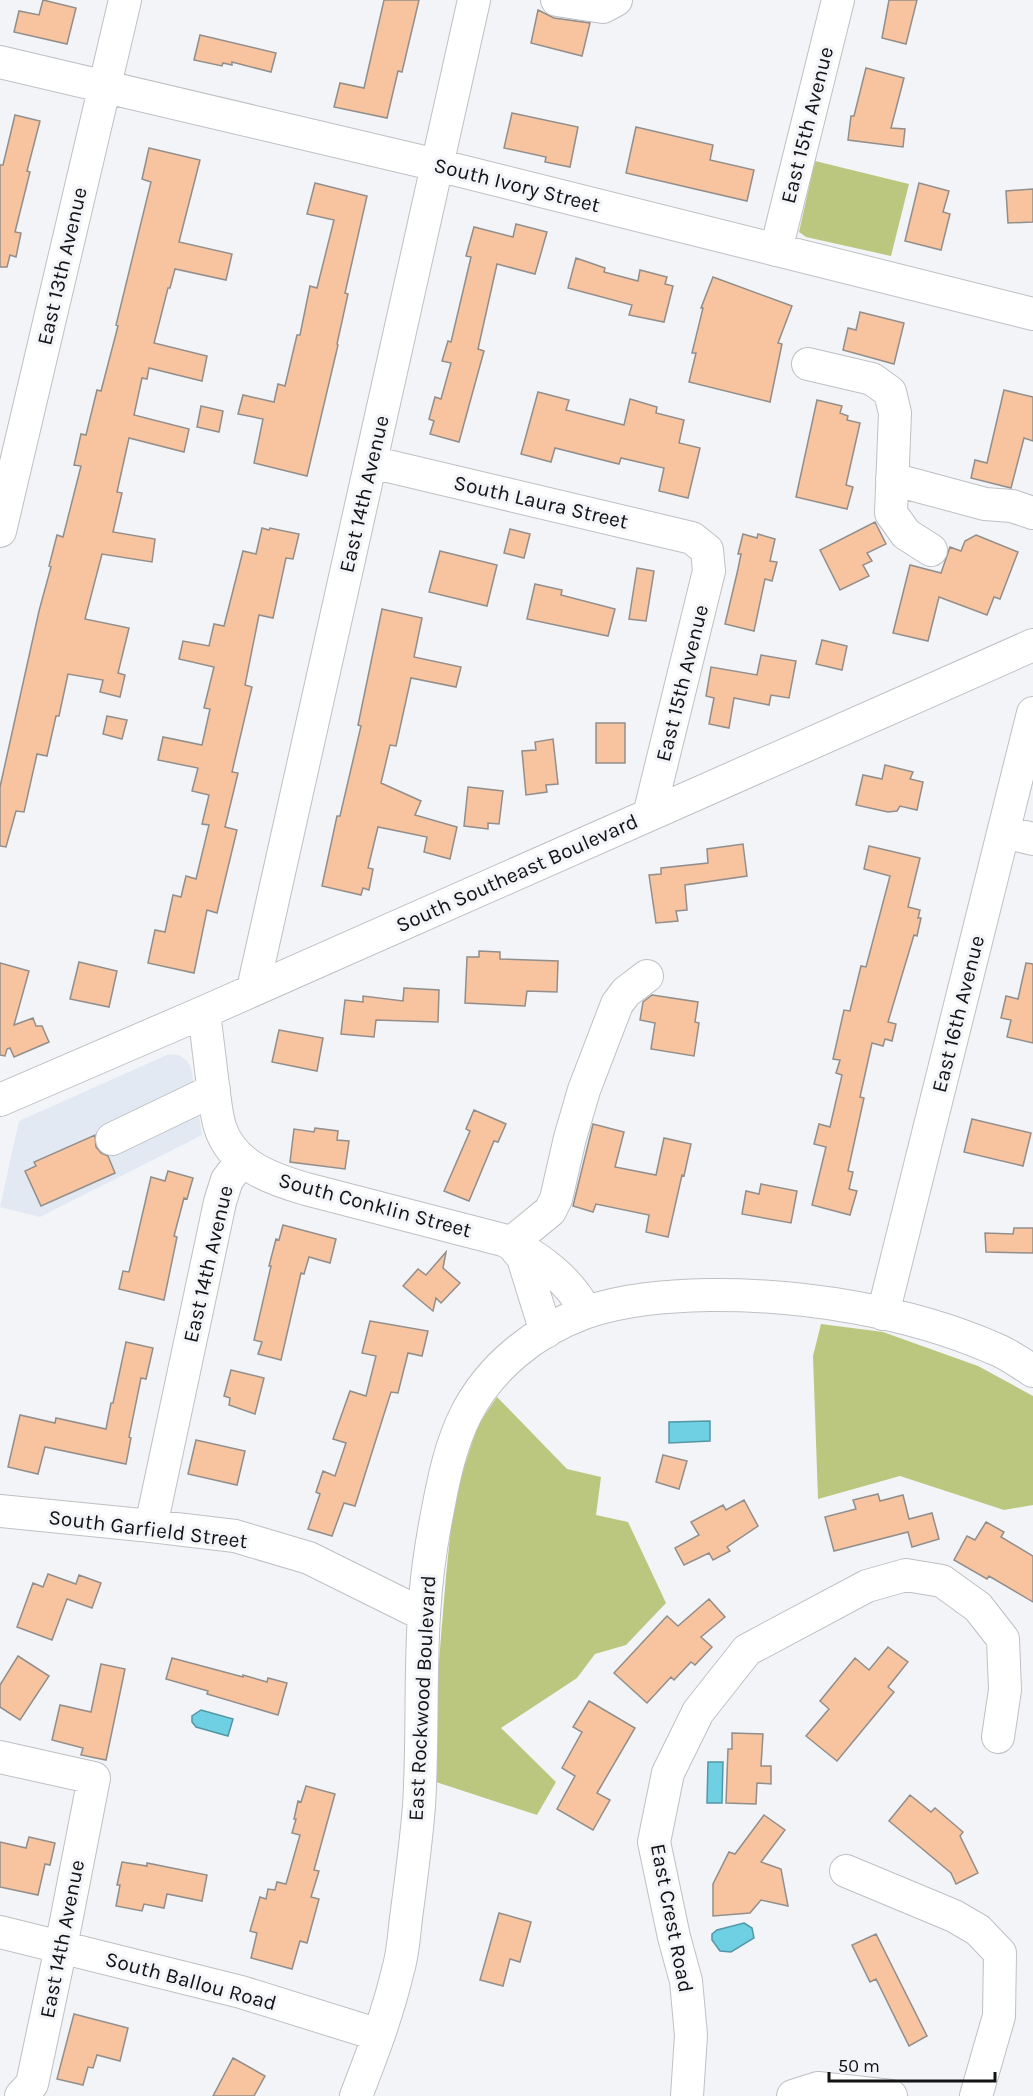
<svg xmlns="http://www.w3.org/2000/svg" width="1033" height="2096" font-family="Karla,sans-serif">
<rect width="100%" height="100%" fill="#f2f4f8"/>
<path fill="#e2e9f3" d="M169,1054L179,1055L187,1061L191,1068L202,1135L40,1217L0,1207L19,1121Z"/>
<path fill="#bbc67e" d="M815,161L909,184L891,256L806,237L799,232Z
M821,1324L883,1332L978,1366L1033,1396V1505L1004,1510L900,1476L818,1499L813,1356Z
M497,1397L567,1469L601,1477L596,1515L628,1522L666,1603L626,1645L595,1654L577,1678L501,1728L556,1782L537,1815L433,1781L437,1685L446,1576L454,1498L478,1425Z"/>
<path fill="#6fd0e4" stroke="#5397a6" stroke-width="1.5" d="M710,1421V1441L669,1443V1422Z
M201,1710L233,1719L228,1736L196,1727L192,1722V1716Z
M708,1762H723L722,1803H707Z
M744,1923L752,1928L754,1938L731,1952L720,1951L712,1940V1934L717,1930Z"/>
<path fill="#f8c4a0" stroke="#928e8b" stroke-width="1.5" d="M43,0L76,8L67,44L14,32L19,11L39,15Z
M384,0H419L402,72L398,71L387,118L334,107L340,83L364,88Z
M889,0H917L906,44L882,38Z
M538,10L554,18L590,23L582,56L531,43Z
M200,35L276,53L271,72L232,62V65L223,63L222,66L194,60Z
M866,68L904,78L891,128L905,129L903,147L848,140L851,116H854Z
M512,113L578,127L570,167L545,162L546,157L504,148Z
M15,115L40,121L27,171L30,172L15,232L21,233L16,257L10,255L7,267H0V165H3Z
M636,127L713,145L710,160L754,170L747,201L626,173Z
M149,148L200,160L179,242L232,254L226,280L175,269L170,288H168L154,343L207,356L202,381L149,368L147,379L142,378L134,415L189,429L184,452L129,438L117,492L122,493L113,532L155,539L152,562L102,554L85,619L129,628L118,673L125,675L120,697L100,692L103,680L68,674L59,716H56L47,756L37,754L24,812L16,811L6,847L0,846V787L39,611L51,567L49,566L57,535L63,537L81,466L74,465L81,434L86,435L97,390L101,391L118,326L116,325L151,182L142,179Z
M315,183L367,196L345,293L348,294L337,344L338,345L307,476L254,463L263,419L238,414L243,395L274,402L278,384L285,386L297,335H300L310,286L317,288L334,220L307,214Z
M919,183L949,191L943,212L950,214L941,250L905,241Z
M1033,189V222L1008,223L1006,191Z
M516,224L547,232L535,274L497,264L478,349L484,351L459,442L430,434L434,421L429,419L435,397L441,399L451,363L442,361L448,341L451,342L471,257L466,256L474,227L513,237Z
M576,258L605,268L604,272L638,281L640,270L667,277L665,284L673,286L664,322L629,315L632,305L568,288Z
M713,277L792,306L778,343L782,344L770,402L689,382L696,353H692L703,308H701Z
M860,312L904,323L894,364L843,350L848,328L856,330Z
M1004,390L1033,397V441L1024,438L1011,488L971,478L975,460L987,463Z
M538,392L569,400L566,410L624,425L630,399L657,407L656,413L684,420L679,443L700,448L688,498L659,491L664,468L621,458L619,464L555,448L551,462L521,454Z
M817,400L842,406L840,413L848,416L847,420L860,423L846,485L853,487L847,509L796,497Z
M201,406L223,411L219,432L197,427Z
M875,522L886,544L867,553L872,561L863,565L869,576L840,590L820,550Z
M262,528L269,530L270,528L299,534L293,559L286,558L273,618L259,615L245,685L252,687L232,772L238,773L225,827L237,830L217,913L207,910L194,973L148,963L155,930L165,932L173,895L181,897L186,876L196,879L209,825L202,824L209,795L192,791L198,768L158,760L163,737L202,745L210,709L204,708L214,667L179,659L183,641L209,646L214,624L224,626L243,551L256,554Z
M510,529L530,534L524,558L504,553Z
M743,534L757,538L758,534L775,539L770,561L777,562L772,581L765,579L754,631L725,624L738,569L741,554H738Z
M976,535L1018,552L1000,599L994,597L987,615L939,597L928,641L893,633L910,565L941,573L950,547L961,551L965,541Z
M440,551L497,565L487,606L429,592Z
M637,568L654,571L646,621L629,619Z
M535,584L562,590L561,595L615,609L608,636L527,619Z
M382,609L422,618L414,657L461,667L456,687L411,678L396,746L390,745L381,783L421,801L415,815L457,827L450,859L424,852L427,837L378,827L368,868L373,869L369,890L363,888L361,895L322,886L337,816H340L361,726L358,725Z
M822,640L847,646L842,670L816,664Z
M761,655L796,661L789,698L771,695L769,705L734,698L729,728L709,724L714,698L706,696L711,667L757,675Z
M107,716L127,720L122,739L103,734Z
M596,723H625V763H596Z
M553,739L558,784L546,785L547,792L526,795L522,751L536,750L535,742Z
M885,765L913,772L910,779L923,782L917,810L900,806L897,811L888,812L856,805L863,775L882,779Z
M468,787L503,791L499,824L488,823V829L464,826Z
M743,844L747,876L685,885L687,910L676,911L678,921L656,923L649,875L661,874V868L708,863L707,849Z
M869,846L920,858L908,907L920,910L918,918H921L917,936L914,935L888,1022L896,1024L892,1041L885,1039L883,1046L872,1043L860,1097L864,1098L848,1171L853,1172L849,1189L857,1191L850,1215L812,1205L826,1147L814,1144L819,1124L830,1127L842,1075L836,1073L840,1060L833,1059L844,1010L850,1011L861,966L866,967L890,876L864,869Z
M479,951L500,952V959L558,961L557,992L527,991L525,1006L465,1003L467,957H479Z
M79,962L117,971L109,1007L70,999Z
M0,963L29,971L14,1025L33,1018L36,1026H42L49,1042L14,1057L10,1048L7,1049L5,1056L0,1055Z
M1026,963L1033,964V1043L1007,1037L1011,1020L1001,1018L1006,996L1018,999Z
M404,988L439,990L438,1022L376,1020L374,1037L341,1034L345,1000L363,1002V996L403,1001Z
M652,995L698,1002L695,1022L699,1023L694,1056L651,1049L655,1023L640,1020L643,1002Z
M279,1030L323,1038L317,1071L272,1062Z
M474,1110L506,1124L498,1142L494,1141L469,1201L444,1191L470,1131L466,1129Z
M972,1119L1031,1133L1023,1166L964,1152Z
M593,1124L624,1132L615,1167L656,1175L664,1138L691,1144L684,1176L682,1175L668,1237L646,1232L649,1215L596,1204L593,1212L573,1206Z
M315,1128L338,1131L337,1140L349,1141L345,1169L290,1162L294,1129L314,1132Z
M95,1135L96,1147L101,1153L108,1156L115,1173L41,1206L25,1171L36,1166L34,1162Z
M168,1171L193,1178L187,1199L184,1198L174,1236L177,1237L164,1300L119,1289L123,1271L129,1272L151,1177L165,1181Z
M761,1184L797,1191L791,1223L742,1214L746,1191L759,1194Z
M283,1225L336,1239L330,1263L309,1257L304,1274L301,1273L281,1360L258,1354L262,1342L254,1340L271,1266H269L276,1239L279,1240Z
M1014,1228H1033V1253L986,1252L985,1233L1013,1234Z
M446,1252L443,1268L460,1283L441,1303L436,1298L433,1311L403,1286L418,1269L426,1275Z
M370,1321L428,1331L422,1356L408,1353L398,1393L391,1392L355,1506L344,1503L332,1536L308,1529L320,1494L316,1492L323,1471L335,1476L346,1443L333,1439L350,1391L366,1396L376,1356L362,1353Z
M126,1342L153,1348L146,1379L141,1378L129,1437L131,1438L126,1464L45,1447L38,1474L8,1467L20,1415L55,1423L56,1418L106,1429L111,1403H113Z
M231,1370L264,1378L255,1414L229,1405L230,1398L224,1396Z
M196,1440L245,1451L237,1485L188,1474Z
M663,1455L687,1461L679,1489L656,1482Z
M878,1494L880,1501L903,1495L909,1519L932,1513L939,1539L912,1547L908,1532L834,1551L825,1517L856,1509L853,1500Z
M744,1500L758,1526L727,1547L730,1551L713,1560L709,1553L684,1565L675,1548L699,1535L691,1522L723,1505L726,1510Z
M986,1522L1004,1532L1001,1537L1033,1556V1602L989,1576L987,1579L954,1560L967,1536L975,1540Z
M48,1574L76,1584L79,1575L101,1583L92,1608L67,1599L52,1640L17,1627L33,1583L43,1587Z
M709,1599L725,1617L701,1637L712,1647L695,1665L691,1662L674,1680L671,1677L647,1703L614,1673L667,1616L678,1626Z
M888,1647L908,1662L888,1687L894,1692L837,1761L806,1736L829,1709L820,1701L855,1658L869,1670Z
M18,1656L49,1676L20,1720L0,1707V1685Z
M172,1658L243,1677V1675L267,1682L268,1678L287,1683L278,1715L207,1694L208,1691L166,1679Z
M101,1664L125,1669L106,1760L81,1755L83,1748L52,1740L60,1705L91,1712Z
M589,1701L635,1728L597,1793L610,1800L593,1830L557,1809L575,1776L562,1768L582,1732L573,1727Z
M732,1733L763,1734L761,1766H771V1784L757,1783L756,1804L726,1803L728,1749H732Z
M306,1786L335,1794L314,1870L319,1871L311,1897L319,1899L307,1943L300,1941L292,1969L251,1958L257,1933L250,1931L260,1897L266,1899L268,1889L275,1890L277,1882L286,1884L300,1835L292,1833L296,1819H294L298,1801L301,1802Z
M910,1795L931,1812L935,1808L963,1832L960,1836L978,1873L956,1884L951,1873L889,1821Z
M764,1815L785,1830L761,1862L781,1869L788,1906L761,1900L750,1913L713,1916V1884L729,1852L735,1854Z
M29,1837L55,1843L50,1865L45,1864L38,1895L0,1887V1842L26,1848Z
M122,1862L147,1866V1863L207,1875L202,1901L167,1894L164,1908L144,1904L142,1911L116,1906L120,1885H117Z
M499,1913L531,1922L520,1962L510,1959L503,1986L480,1980Z
M876,1934L927,2036L909,2046L876,1979L870,1982L852,1945Z
M74,2014L128,2028L120,2061L97,2055L93,2068L88,2067L83,2085L57,2079Z
M233,2058L265,2076L254,2096H213Z"/>
<g fill="none" stroke-linecap="round" stroke-linejoin="round">
<g stroke="#bec0c4" stroke-width="34">
<path id="minor" d="M557,0L603,7L616,0
M0,62L437,165L1033,314
M776,250L838,0
M808,364L872,379L890,392L895,413L891,513L906,534L931,550
M371,462L692,538L707,550L709,571L649,815
M892,479L985,504L1012,506L1033,513
M0,531L125,0
M1004,832L1033,839
M253,989L474,0
M204,1012C207,1036 210,1061 213,1086C215,1099 216,1114 220,1127C232,1165 271,1179 306,1189L503,1240C537,1255 569,1279 586,1312
M0,1100L204,1012L1033,645
M112,1139L214,1090
M511,1243L550,1211L556,1199L570,1138L584,1090L617,1004L626,992L647,976
M511,1243L523,1258L546,1332
M883,1314L1033,713
M0,1511L151,1526L235,1536L309,1558L424,1615
M151,1526L220,1202L227,1180L242,1160
M0,1757L94,1778L61,1947L32,2084L21,2096
M846,1871L954,1916L978,1930L1000,1953L999,2016L976,2096
M0,1932L241,1992L379,2035
M356,2096C372,2055 388,2013 398,1970C403,1954 404,1935 406,1918C411,1881 416,1843 419,1806C423,1742 420,1678 424,1614C426,1579 431,1544 438,1509C444,1477 451,1444 466,1414C490,1367 535,1331 584,1313C624,1299 667,1296 709,1295C801,1294 908,1311 993,1348C1007,1353 1020,1363 1033,1371
M687,2096L691,2035L686,1981L674,1937L654,1842L668,1773L698,1712L747,1650L867,1586L906,1575L942,1581L978,1607L1003,1639L1005,1690L998,1737
M793,2096L818,2088L891,2096"/>
</g>
<use href="#minor" stroke="#fff" stroke-width="32"/>
</g>
<g text-anchor="middle" dominant-baseline="central" stroke-width="6" stroke-linejoin="round" paint-order="stroke">
<g font-size="21" fill="#131315" stroke="#f2f4f8">
<text transform="translate(807 125) rotate(-76)">East 15th Avenue</text>
<text transform="translate(517 185) rotate(14)">South Ivory Street</text>
<text transform="translate(62 266) rotate(-77)">East 13th Avenue</text>
<text transform="translate(364 494) rotate(-77)">East 14th Avenue</text>
<text transform="translate(541 502) rotate(13)">South Laura Street</text>
<text transform="translate(682 683) rotate(-76)">East 15th Avenue</text>
<text transform="translate(517 873) rotate(-24)">South Southeast Boulevard</text>
<text transform="translate(958 1014) rotate(-76)">East 16th Avenue</text>
<text transform="translate(375 1205) rotate(15)">South Conklin Street</text>
<text transform="translate(208 1264) rotate(-77)">East 14th Avenue</text>
<text transform="translate(148 1529) rotate(7)">South Garfield Street</text>
<text transform="translate(422 1698) rotate(-87)">East Rockwood Boulevard</text>
<text transform="translate(672 1918) rotate(79)">East Crest Road</text>
<text transform="translate(62 1939) rotate(-79)">East 14th Avenue</text>
<text transform="translate(191 1981) rotate(15)">South Ballou Road</text>
</g>
</g>
<path d="M829 2072v9h166v-9" fill="none" stroke="#131315" stroke-width="3"/>
<text x="838" y="2072" font-size="18" fill="#131315" stroke="#f2f4f8" stroke-width="4.5" paint-order="stroke">50 m</text>
</svg>
